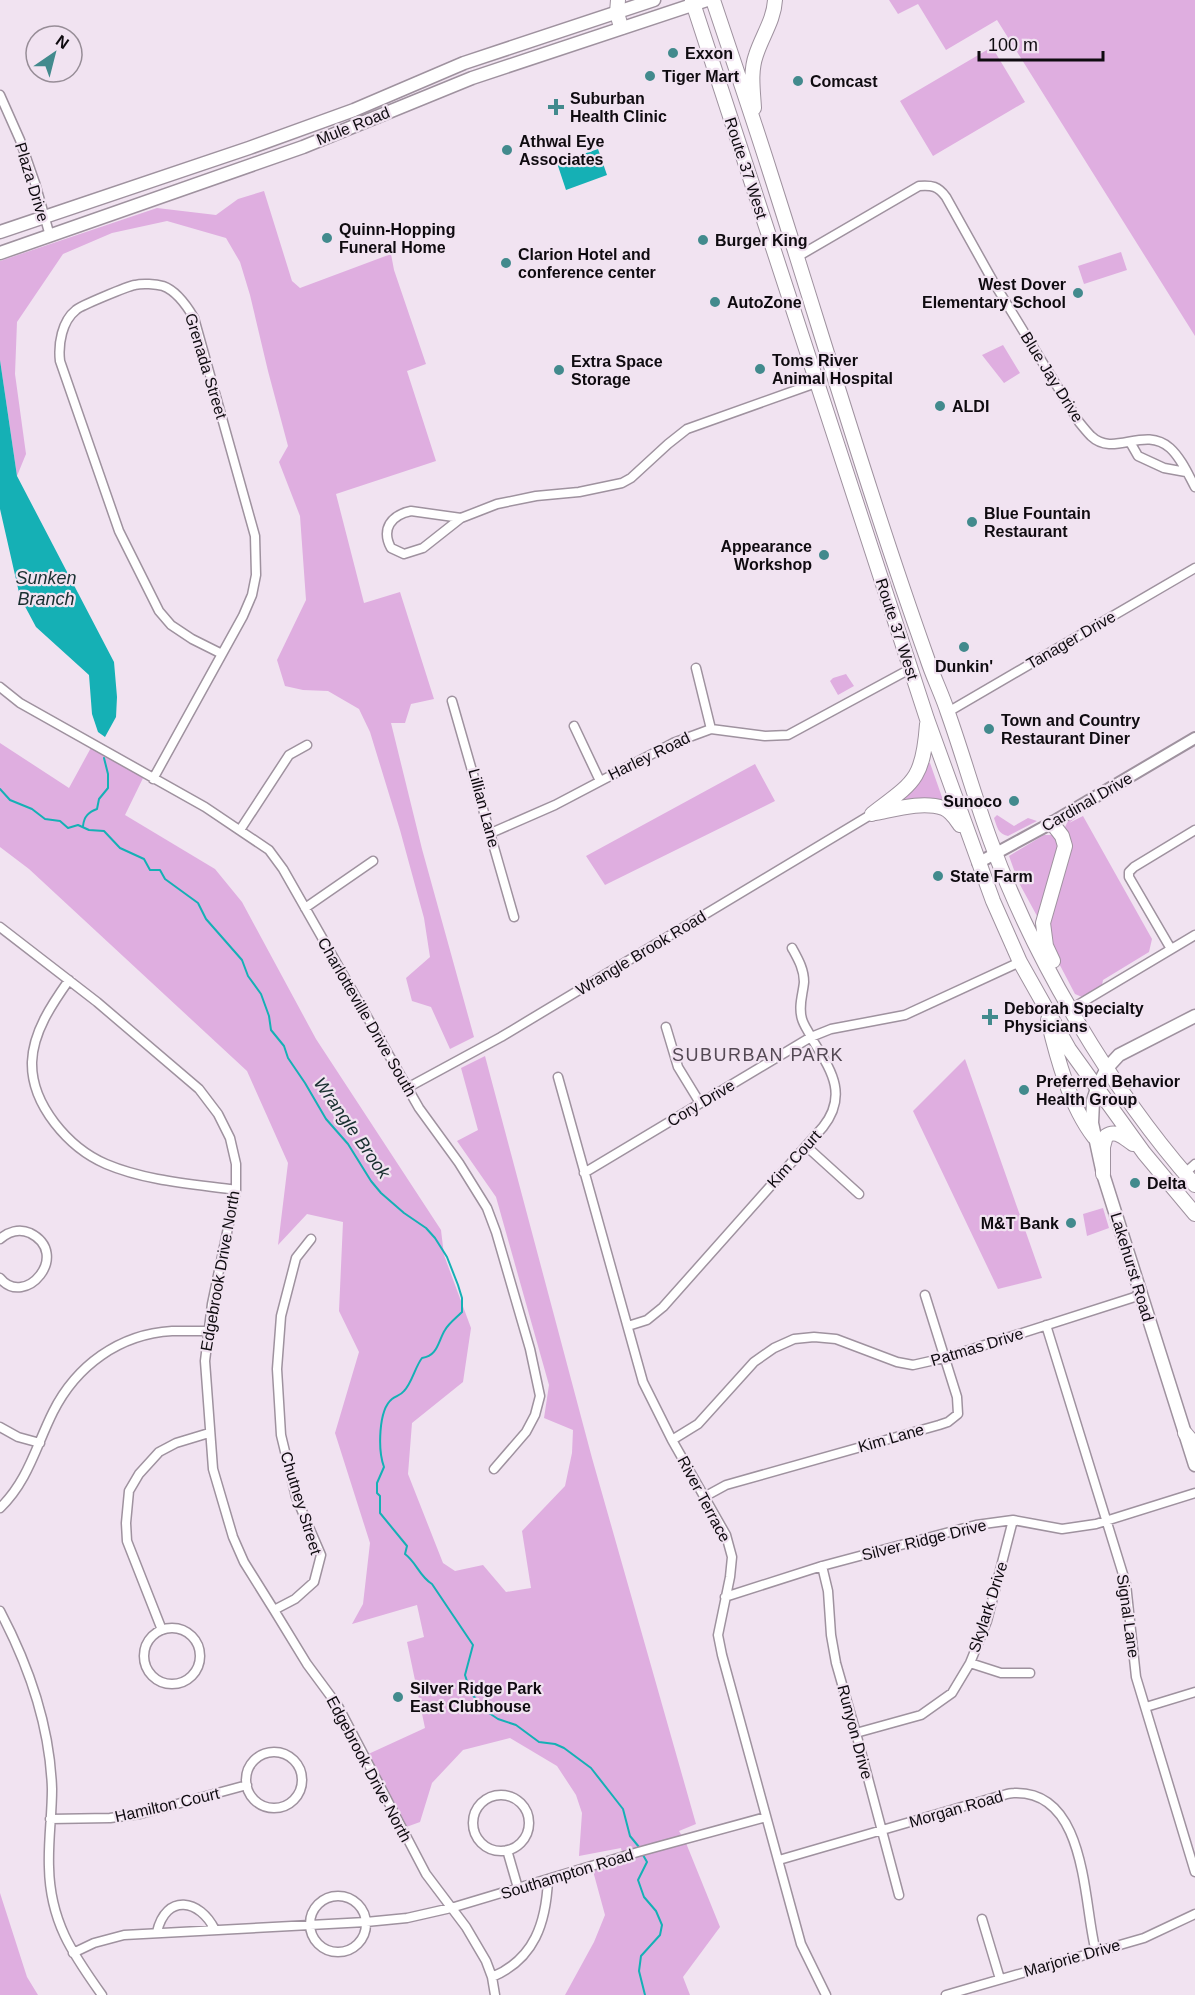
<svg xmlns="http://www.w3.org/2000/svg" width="1195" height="1995" font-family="Arial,sans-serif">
<rect width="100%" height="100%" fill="#f1e3f1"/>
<path fill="#dfaee0" d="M889,0H1195V336L997,20L946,50L918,4L898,14Z
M992,47L1025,102L933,156L900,101Z
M264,191L292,281L300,288L391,254L394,270L426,364L407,371L436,461L336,494L364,603L400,592L434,699L411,704L405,723H391L422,849L474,1037L450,1049L431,1007L412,1001L406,978L430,957L424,918L400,830L370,732L359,709L328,691L303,690L285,686L277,660L306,600L300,516L279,462L288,446L268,371L250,295L240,262L226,238L167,221L112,233L63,254L17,322L15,374L26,454L17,476L0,360V261L157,208L216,215L238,199Z
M1121,252L1127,270L1084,284L1078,266Z
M1003,345L1020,373L1004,383L982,355Z
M846,674L854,686L838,695L830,681L833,678Z
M0,743L69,788L93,744L145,774L125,815L215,869L242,902L316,1039L441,1230L444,1255L471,1328L463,1382L412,1423L408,1474L443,1563L455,1571L483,1565L506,1592L531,1588L522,1531L565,1486L572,1453L573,1430L544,1418L549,1385L496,1197L457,1141L478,1130L461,1068L485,1056L592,1458L696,1824L679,1831L686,1843L720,1927L683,1977L690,1995H565L594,1942L605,1915L593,1871L624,1861L621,1848L579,1856L582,1813L576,1795L557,1766L510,1738L463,1750L432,1783L420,1822L398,1830L364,1756L425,1728L407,1642L424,1637L417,1605L352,1624L363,1604L370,1543L335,1433L359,1352L339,1311L343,1222L307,1214L278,1245L288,1163L247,1071L29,869L0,847Z
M929,763H930L943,800L901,801L921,779Z
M755,764L775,801L605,885L586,856Z
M1082,813L1069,823L1083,816L1152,939L1149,952L1103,980L1102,985L1082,997L1075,994L1052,950L1048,928L1064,829L1068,821Z
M997,815L1014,826L1028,818L1037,821L1008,836C998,834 997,827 994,818Z
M1044,835H1052L1059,842L1039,916H1037L1018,881L1009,856Z
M965,1059L1042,1278L998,1289L913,1111Z
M1103,1208L1109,1228L1087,1236L1083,1214Z
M0,1893L27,1977L38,1995H0Z"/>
<path fill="#15b0b5" d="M598,149L607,175L566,190L557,163Z
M0,360L17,476L114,662L117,697L116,717L105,737L98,732L92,714L89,675L36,627L20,597L0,509Z"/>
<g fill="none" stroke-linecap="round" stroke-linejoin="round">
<path stroke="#15b0b5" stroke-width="2" d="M0,789L10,800L32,809L45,819L60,821L68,828L78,825L89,830L104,831L120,848L144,859L150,870H160L165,879L198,903L206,919L242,960L248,976L261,994L269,1016L271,1030L284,1046L288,1058L305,1083L326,1119L348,1144L371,1181L381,1193L404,1213L426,1228L435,1238L447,1257L458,1285L462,1298V1312C456,1318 449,1323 445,1330C438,1341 438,1356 422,1358C415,1367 412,1383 404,1391C401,1395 396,1396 392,1399C378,1410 378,1451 384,1467L377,1483V1493L380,1496V1513L407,1546L405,1554C417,1563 419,1576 432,1584L473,1645L465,1675L471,1693L486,1711L498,1719L516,1725L539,1742L555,1744L564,1748L591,1768L623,1809L630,1836L639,1847
M83,826C84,816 89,812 97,809L99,799L108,788V774L104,758
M643,1855L647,1862L638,1880L644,1897L656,1911L662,1925L660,1935L641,1956L639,1971L645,1995"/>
<g stroke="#9f929f" stroke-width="11">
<path id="minor" d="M0,95L20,140L35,183L50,236
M797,257L919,186C932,185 938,186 946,197L994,283L1079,422C1083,427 1087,432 1091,436C1114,458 1144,425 1170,448C1181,458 1188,474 1195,487
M1130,442L1138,456L1164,468L1186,472
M411,511L461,518L423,548L404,554L391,548C381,529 391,515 411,511Z
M461,518L497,504L536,496L579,492L622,483L631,478L668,444L687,429L816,383
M696,668L711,729
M0,687L20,703L205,807L269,850L283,869L419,1108L459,1163L487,1208L496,1232L530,1349L540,1396L535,1415L526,1432L494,1469
M452,701L514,917
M948,712L1195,568
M574,726L600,781
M153,779L243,616L252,595L256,575L255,536L194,318C187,306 177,291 163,286C156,284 142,283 135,285C128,286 80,306 76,310C62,321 58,344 60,361L119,531L159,611L171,625L192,639L222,654
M240,830L289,755L307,745
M491,833L555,805L673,743L711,729L765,736L788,735L910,669
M305,908L373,861
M0,927L97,1002L199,1089L218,1114L230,1138L236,1164V1190L212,1304L205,1361L213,1469L233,1537L244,1562L274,1610L307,1664L338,1706L426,1874L466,1927L486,1961L492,1977L495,1995
M1171,949L1129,877V872L1134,867L1195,830
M69,980C52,1004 33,1032 32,1062C31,1105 69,1148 106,1164C146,1181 193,1184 236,1190
M1071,1009L1195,935
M666,1027L678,1067L700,1103
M558,1077L643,1382L672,1440L726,1535L732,1557L730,1577L718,1635L722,1655L801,1944L826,1995
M407,1088L501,1037L872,814
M806,1146L859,1194
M584,1173L811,1037L831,1029L905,1015L1020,962
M1185,1173L1195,1164
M0,1239C8,1232 19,1228 30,1233C72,1254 25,1309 0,1278
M1046,1325L1126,1584L1136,1677L1195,1872
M628,1326L647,1320L663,1307L823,1127C849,1094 830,1069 812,1039C809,1032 804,1026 802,1019C798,1006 803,994 804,982C804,969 798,959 792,948
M0,1427L18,1437L40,1443
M672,1440L698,1424L754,1362L774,1348L794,1339L814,1337L836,1339L897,1362L913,1365L944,1358L1141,1295
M704,1497L726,1485L939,1425L948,1422L958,1414L957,1397L925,1295
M0,1508C28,1481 36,1446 53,1412C76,1366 119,1334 172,1331C184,1331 196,1331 209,1331
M822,1566L828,1591L831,1635L836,1663L856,1733L899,1895
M725,1597L822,1566L976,1525L1013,1520L1062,1529L1096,1524L1195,1493
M274,1610L295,1599L314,1582L321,1555L296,1497L281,1435L277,1369L281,1316L296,1258L311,1239
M0,1611C29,1666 50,1726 52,1789C52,1815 48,1841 49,1867C50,1921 72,1953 102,1995
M144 1656a28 28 0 1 1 56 0a28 28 0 1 1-56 0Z
M162,1630L127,1541L126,1523L129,1491L139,1474L159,1452L176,1443L209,1433
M970,1663L1001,1673H1030
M1146,1707L1195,1692
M856,1733L921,1715L952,1693L970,1663L987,1621L1013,1520
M246 1780a28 28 0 1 1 56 0a28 28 0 1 1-56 0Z
M473 1823a28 28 0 1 1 56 0a28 28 0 1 1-56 0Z
M50,1819L110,1818L140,1814L247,1785
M507,1850L518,1888
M779,1860L996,1797C1002,1796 1008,1793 1014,1793C1088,1790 1083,1905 1096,1952
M310 1924a28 28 0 1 1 56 0a28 28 0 1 1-56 0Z
M982,1919L1000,1979
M157,1932C166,1893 200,1899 215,1930
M73,1953L94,1943L124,1935L366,1922L407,1918L451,1908L638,1852L766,1817
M492,1977C535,1959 546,1922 548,1880
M946,1995L1144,1938L1195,1914"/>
</g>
<g stroke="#9f929f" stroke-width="14">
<path id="tertiary" d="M978,863L1046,826L1195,738"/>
</g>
<g stroke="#9f929f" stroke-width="15">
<path id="secondary" d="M0,232L249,148L354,110L464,63L654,0
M0,253L303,147L472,78L707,0
M1195,1016L1119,1055L1107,1068L1097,1088L1093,1101L1092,1123L1103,1174L1195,1465"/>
</g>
<g stroke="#9f929f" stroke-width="16">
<path id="trunk" d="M618,0L617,13L621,27
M692,0L927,719L993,901L1020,962L1069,1049L1144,1153L1195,1214
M713,0C732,57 752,115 770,172C822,334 870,498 927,658C933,677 942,694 948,713C963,755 975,799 991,842C1034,960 1112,1091 1195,1185
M754,108C753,90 750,72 756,55C762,36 774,20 775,0
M876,813C896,809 923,801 943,808C951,811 955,818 960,825
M872,814C914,782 923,780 927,724
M1052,823L1062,836L1065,846L1043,923L1046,946L1053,961
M1048,1020C1057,1058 1070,1106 1094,1137
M1103,1174V1147L1106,1136C1116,1129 1124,1138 1133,1144
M1185,1433L1195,1445"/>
</g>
<use href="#minor" stroke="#fff" stroke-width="8"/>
<use href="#tertiary" stroke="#fff" stroke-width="10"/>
<use href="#secondary" stroke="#fff" stroke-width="12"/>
<use href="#trunk" stroke="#fff" stroke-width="14"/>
</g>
<g fill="#428a8d" stroke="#f1e3f1" stroke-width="2">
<circle cx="673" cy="53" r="6"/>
<circle cx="650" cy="76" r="6"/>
<circle cx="798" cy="81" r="6"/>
<path d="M553 98h6v6h6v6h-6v6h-6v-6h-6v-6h6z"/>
<circle cx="507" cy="150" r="6"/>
<circle cx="327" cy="238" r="6"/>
<circle cx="703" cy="240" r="6"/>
<circle cx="506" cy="263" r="6"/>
<circle cx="1078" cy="293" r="6"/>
<circle cx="715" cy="302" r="6"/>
<circle cx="760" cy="369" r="6"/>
<circle cx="559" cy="370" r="6"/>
<circle cx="940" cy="406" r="6"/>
<circle cx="972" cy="522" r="6"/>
<circle cx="824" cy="555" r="6"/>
<circle cx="964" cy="647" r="6"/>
<circle cx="989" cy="729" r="6"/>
<circle cx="1014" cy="801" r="6"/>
<circle cx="938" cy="876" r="6"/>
<path d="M987 1008h6v6h6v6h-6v6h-6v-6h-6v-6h6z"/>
<circle cx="1024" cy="1090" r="6"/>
<circle cx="1135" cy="1183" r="6"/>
<circle cx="1071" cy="1223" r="6"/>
<circle cx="398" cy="1697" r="6"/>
</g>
<g text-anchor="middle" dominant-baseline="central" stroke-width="4.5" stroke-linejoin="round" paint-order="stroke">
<g font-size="16" font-weight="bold" fill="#0f0b10" stroke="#f1e3f1" text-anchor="start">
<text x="685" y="53">Exxon</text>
<text x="662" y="76">Tiger Mart</text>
<text x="810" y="81">Comcast</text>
<text x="570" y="98">Suburban<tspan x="570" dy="18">Health Clinic</tspan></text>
<text x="519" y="141">Athwal Eye<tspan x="519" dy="18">Associates</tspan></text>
<text x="339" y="229">Quinn-Hopping<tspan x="339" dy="18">Funeral Home</tspan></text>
<text x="715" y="240">Burger King</text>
<text x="518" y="254">Clarion Hotel and<tspan x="518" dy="18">conference center</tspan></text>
<text x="1066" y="284" text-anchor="end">West Dover<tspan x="1066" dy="18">Elementary School</tspan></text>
<text x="727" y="302">AutoZone</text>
<text x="772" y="360">Toms River<tspan x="772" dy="18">Animal Hospital</tspan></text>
<text x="571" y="361">Extra Space<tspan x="571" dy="18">Storage</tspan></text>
<text x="952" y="406">ALDI</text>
<text x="984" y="513">Blue Fountain<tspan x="984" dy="18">Restaurant</tspan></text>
<text x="812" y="546" text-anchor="end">Appearance<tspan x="812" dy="18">Workshop</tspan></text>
<text x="964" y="666" text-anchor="middle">Dunkin'</text>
<text x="1001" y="720">Town and Country<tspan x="1001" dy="18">Restaurant Diner</tspan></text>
<text x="1002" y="801" text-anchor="end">Sunoco</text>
<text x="950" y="876">State Farm</text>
<text x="1004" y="1008">Deborah Specialty<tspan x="1004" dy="18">Physicians</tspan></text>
<text x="1036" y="1081">Preferred Behavior<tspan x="1036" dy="18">Health Group</tspan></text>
<text x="1147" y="1183">Delta</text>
<text x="1059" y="1223" text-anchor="end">M&amp;T Bank</text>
<text x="410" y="1688">Silver Ridge Park<tspan x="410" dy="18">East Clubhouse</tspan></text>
</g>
<g font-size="16" fill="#0f0b10" stroke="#f1e3f1">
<text transform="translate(353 126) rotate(-22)">Mule Road</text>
<text transform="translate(746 168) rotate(72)">Route 37 West</text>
<text transform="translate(32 182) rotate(73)">Plaza Drive</text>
<text transform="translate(206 366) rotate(73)">Grenada Street</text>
<text transform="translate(1052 377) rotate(58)">Blue Jay Drive</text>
<text transform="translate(897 629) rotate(72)">Route 37 West</text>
<text transform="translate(1071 640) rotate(-30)">Tanager Drive</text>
<text transform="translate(649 756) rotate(-26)">Harley Road</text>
<text transform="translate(1087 802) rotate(-30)">Cardinal Drive</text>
<text transform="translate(484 808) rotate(75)">Lillian Lane</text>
<text transform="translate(641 953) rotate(-31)">Wrangle Brook Road</text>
<text transform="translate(367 1017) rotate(60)">Charlotteville Drive South</text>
<text transform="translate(701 1103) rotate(-31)">Cory Drive</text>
<text transform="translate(794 1159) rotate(-48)">Kim Court</text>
<text transform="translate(1132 1267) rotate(73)">Lakehurst Road</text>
<text transform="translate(220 1271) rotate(-80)">Edgebrook Drive North</text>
<text transform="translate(977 1347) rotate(-17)">Patmas Drive</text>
<text transform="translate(891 1438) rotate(-16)">Kim Lane</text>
<text transform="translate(704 1499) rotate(62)">River Terrace</text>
<text transform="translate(301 1503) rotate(73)">Chutney Street</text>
<text transform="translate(924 1540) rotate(-14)">Silver Ridge Drive</text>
<text transform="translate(988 1607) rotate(-72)">Skylark Drive</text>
<text transform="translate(1128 1616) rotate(82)">Signal Lane</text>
<text transform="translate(855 1732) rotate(75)">Runyon Drive</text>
<text transform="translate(369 1769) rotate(62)">Edgebrook Drive North</text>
<text transform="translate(167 1805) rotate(-13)">Hamilton Court</text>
<text transform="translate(956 1809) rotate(-16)">Morgan Road</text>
<text transform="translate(567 1874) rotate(-17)">Southampton Road</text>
<text transform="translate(1072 1958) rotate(-16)">Marjorie Drive</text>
</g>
<g font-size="18" font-style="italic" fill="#182f30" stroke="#f1e3f1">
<text x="46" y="578">Sunken<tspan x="46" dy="21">Branch</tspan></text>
<text transform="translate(352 1128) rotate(55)">Wrangle Brook</text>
</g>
<g font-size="18" letter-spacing="1.5" fill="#544954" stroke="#f1e3f1">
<text x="758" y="1055">SUBURBAN PARK</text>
</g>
</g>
<g transform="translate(54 54) rotate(35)"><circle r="28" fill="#f1e3f1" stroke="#978d97" stroke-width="1.5"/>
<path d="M0-4.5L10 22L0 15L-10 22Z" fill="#428a8d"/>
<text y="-9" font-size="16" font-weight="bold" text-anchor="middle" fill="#0f0b10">N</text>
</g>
<path d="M979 51v9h124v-9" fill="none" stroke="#0f0b10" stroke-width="3"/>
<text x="988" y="51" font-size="18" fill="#0f0b10" stroke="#f1e3f1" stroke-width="4.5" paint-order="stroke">100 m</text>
</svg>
